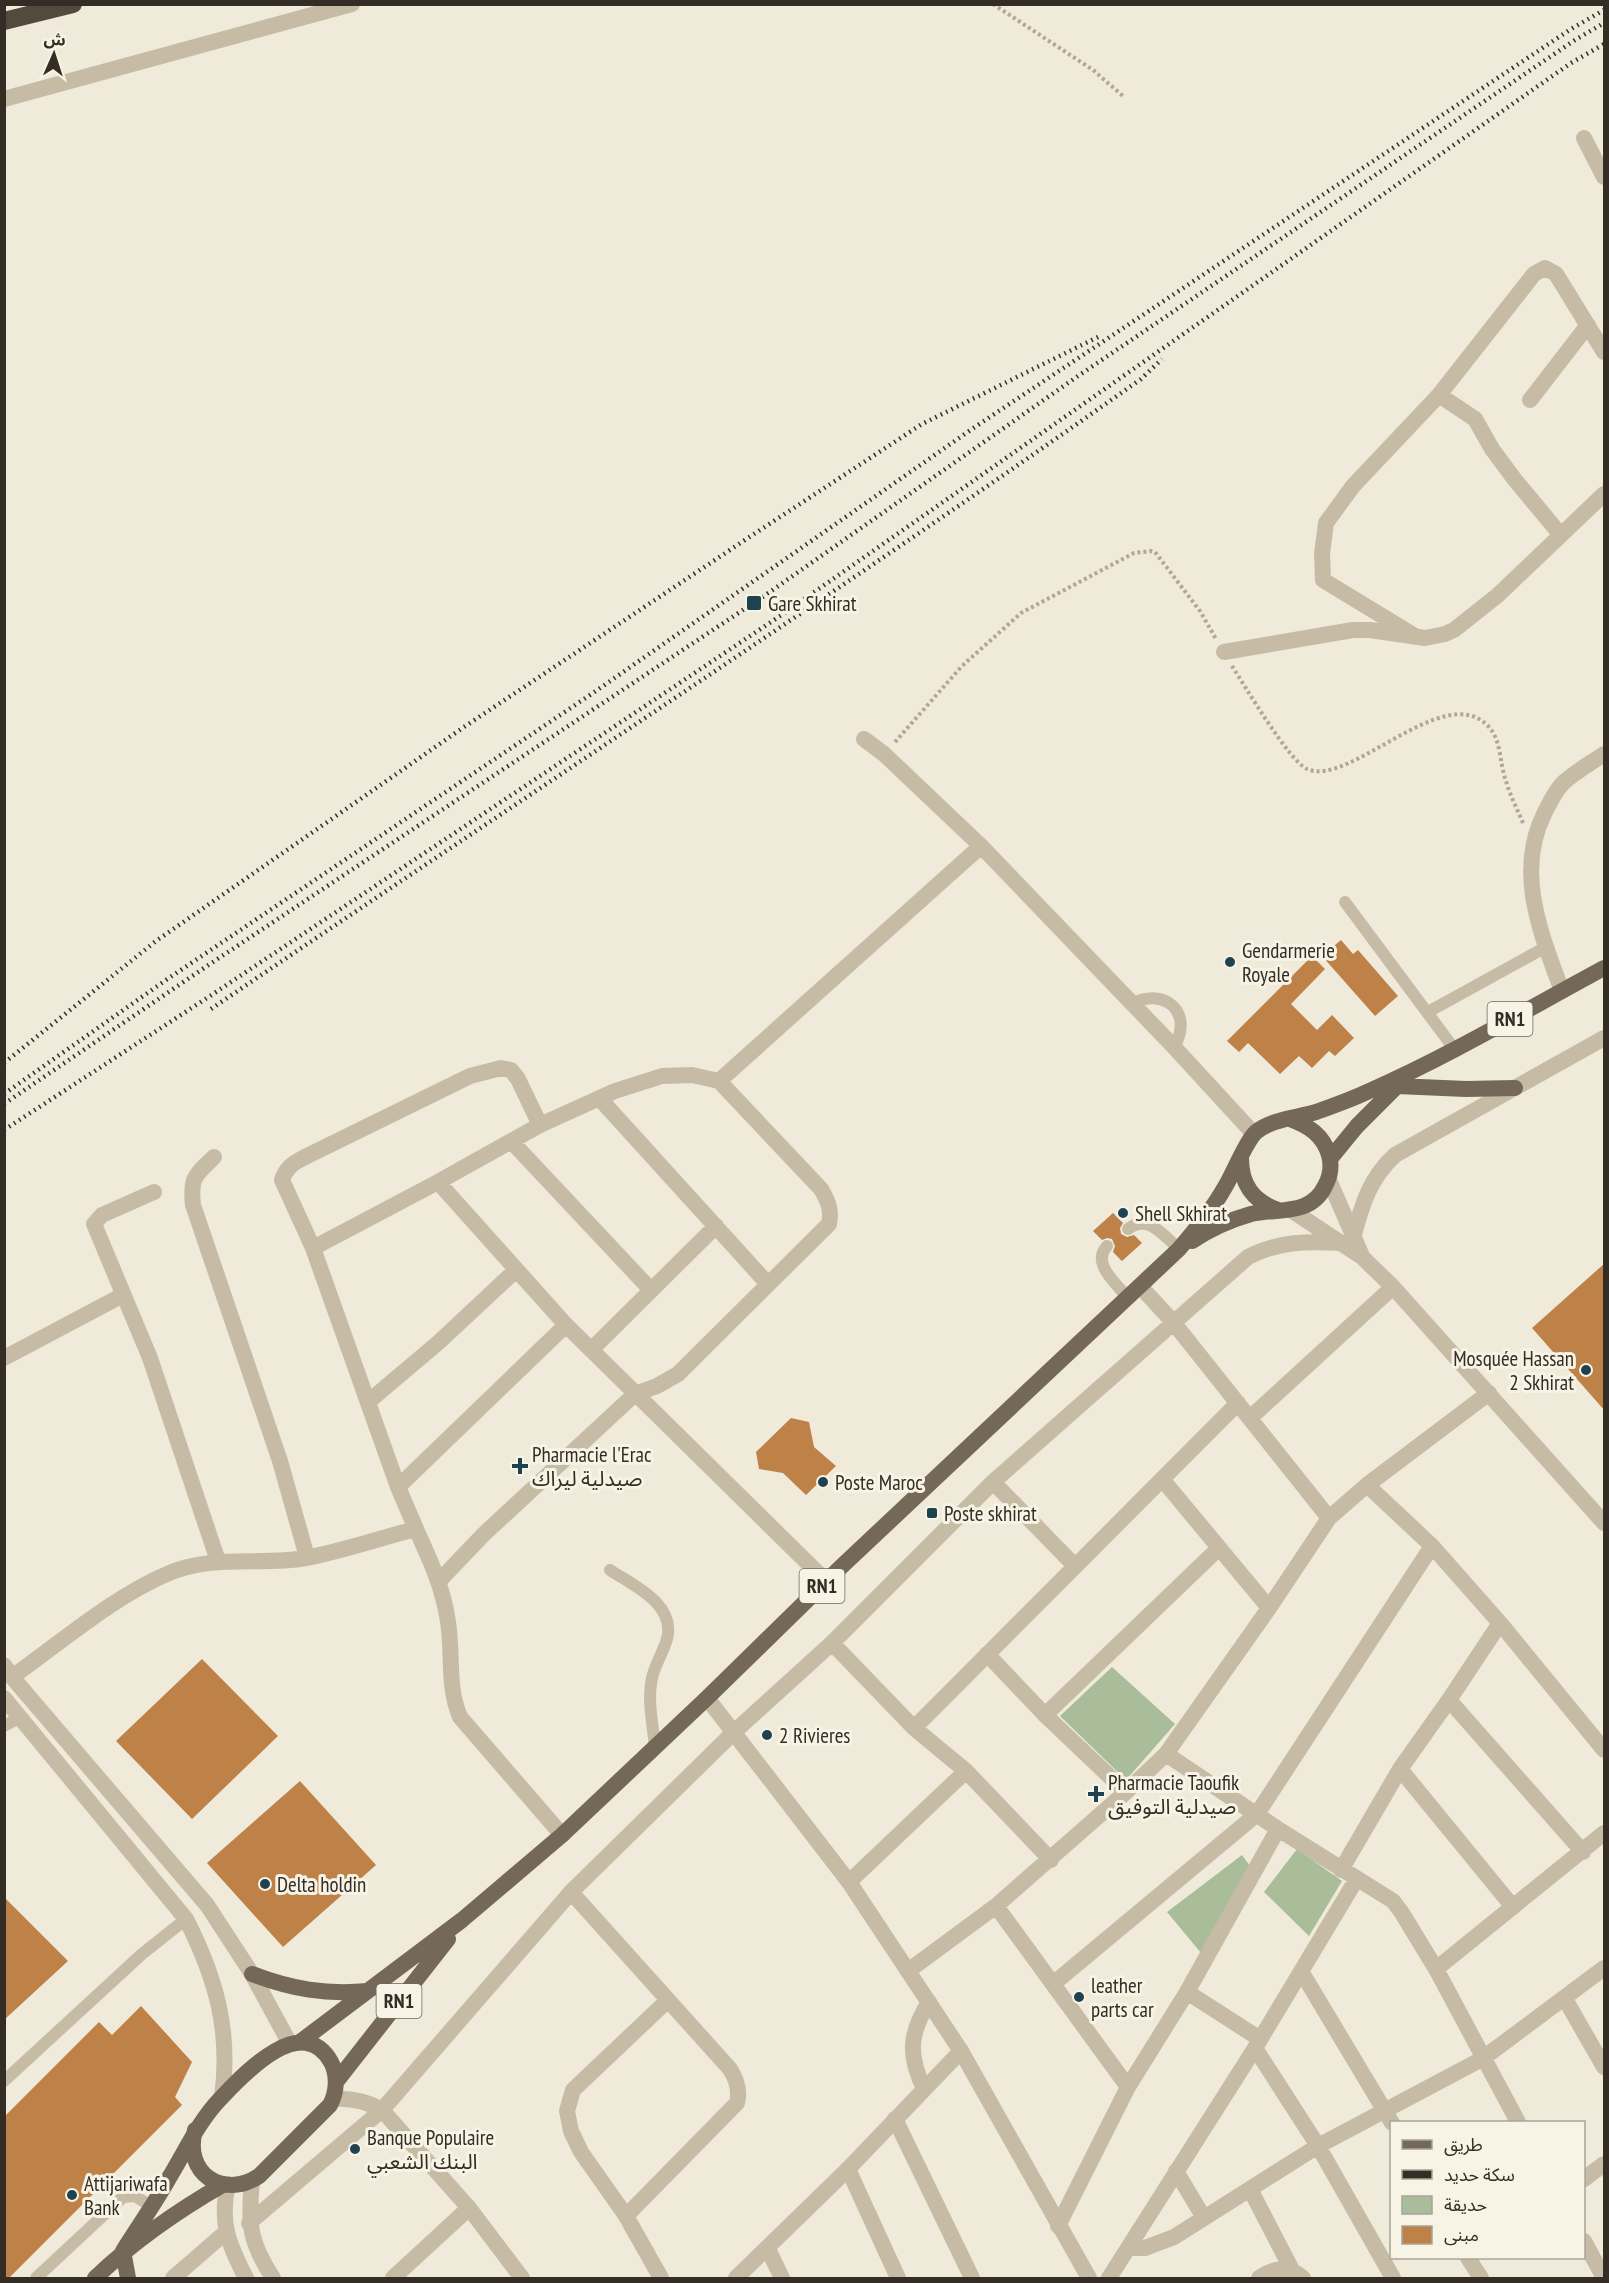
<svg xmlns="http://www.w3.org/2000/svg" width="1609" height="2283" font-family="'PT Sans Narrow','Noto Sans Arabic',sans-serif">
<rect width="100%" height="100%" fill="#efead9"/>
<path fill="#a9bd9a" d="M1112,1667L1175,1724L1126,1780L1060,1716Z
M1297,1849L1342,1881L1309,1936L1264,1892Z
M1242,1855L1250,1866L1206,1959L1167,1912Z"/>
<path fill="#be8148" d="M1341,940L1353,954L1358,950L1398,996L1375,1016L1322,956Z
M1312,956L1325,969L1291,1004L1317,1030L1332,1015L1354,1038L1335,1056L1329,1051L1312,1068L1299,1056L1280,1074L1248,1043L1239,1052L1227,1041Z
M1113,1213L1123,1223L1120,1228L1121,1234L1127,1237L1134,1235L1142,1243L1122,1261L1113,1252L1115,1246L1112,1239L1107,1238L1102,1240L1093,1231Z
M1605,1263V1411L1532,1328Z
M791,1418L809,1422L814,1447L836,1466L806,1495L783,1473L759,1469L756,1452Z
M202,1659L278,1736L192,1819L116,1741Z
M300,1781L376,1865L283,1947L207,1863Z
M4,1897L68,1961L4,2020Z
M141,2006L192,2062L175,2097L182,2105L9,2278H4V2117L99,2022L112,2035Z"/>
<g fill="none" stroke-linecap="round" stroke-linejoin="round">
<path stroke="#b2a790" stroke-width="4" stroke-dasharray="3 3" stroke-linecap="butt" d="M993,4L1093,70L1123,96
M1232,666C1245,686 1289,761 1307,769C1349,788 1443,681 1487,725C1502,739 1499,763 1506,781C1510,795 1517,809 1523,823
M895,742L962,666L1021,613L1134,553L1151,551L1155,552L1200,611L1216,639"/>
<path stroke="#c6bca6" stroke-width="12" d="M1345,902L1455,1050
M1132,1004C1166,986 1194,1014 1174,1047
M1428,1012L1546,947
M1128,1229C1148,1213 1164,1236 1179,1249
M1107,1246C1091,1264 1116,1283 1128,1298
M610,1570C634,1586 676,1604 667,1639C663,1653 655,1664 652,1678C647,1700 653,1725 655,1747
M4,1726L19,1718
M4,2081L142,1954L186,1919
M36,2278L123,2197L135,2196L151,2206"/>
<path stroke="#c6bca6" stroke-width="16" d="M4,99L352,4
M1584,138L1604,177
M1439,395L1475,419L1492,449L1515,480L1560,534
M1530,400L1588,325
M1415,636L1323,580L1322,554L1326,523L1353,486L1439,395L1534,274L1545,268L1556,274L1604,352
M1224,652L1353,630H1370L1425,638L1445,634L1454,630L1498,595L1604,494
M864,739L884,754L981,846L1174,1047L1254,1134
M1562,991C1541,934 1515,873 1544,814C1549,804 1555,791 1563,783C1575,772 1591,763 1604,754
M600,1099L768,1284
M511,1141L651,1290
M214,1157C195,1175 190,1178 193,1205L280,1461L307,1557
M438,1182L566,1325L827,1582
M154,1192L102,1215L94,1224L150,1358L218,1561
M1353,1238C1362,1205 1369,1179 1395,1155L1604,1038
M313,1248L438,1182L540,1125L615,1091L662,1076L692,1075L719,1081L981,846
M1140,1286L1173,1322L1329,1518
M591,1350L716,1226
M4,1358L123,1295
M368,1402L439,1342L516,1270
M1250,1418L1393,1287
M1162,1479L1269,1608
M993,1482L1075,1566
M1367,1485L1432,1546L1500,1623L1604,1750
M398,1487L566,1325
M416,1529L398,1487L313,1248L282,1180C286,1167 294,1163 305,1157L470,1076L501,1068L511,1070L518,1079L540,1125
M439,1581L484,1534L635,1394L657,1386L678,1374L829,1224C832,1210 828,1201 821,1189L719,1081
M832,1643L914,1728L966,1771L1051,1860
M987,1654L1045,1715L1126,1792
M12,1677C60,1643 113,1597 167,1574C212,1554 260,1566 306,1558C343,1551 380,1538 416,1529C429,1558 442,1585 447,1616C454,1650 446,1684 460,1717L562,1835
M1449,1700L1583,1852
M1045,1715L1219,1548
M914,1728L1238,1403
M1166,1754L1278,1829L1393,1901L1402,1913L1436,1969L1518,2122
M1400,1769L1513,1907
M1341,1870L1400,1769L1449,1700L1500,1623
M849,1882L966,1771
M571,1892L730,2069C737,2080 740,2091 737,2103L626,2216
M996,1906L1128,2087
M1436,1969L1604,1833
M908,1971L996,1906L1126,1792L1166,1754L1269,1608L1329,1518L1367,1485L1489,1393
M1301,1971L1392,2123
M1053,1984L1257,1814L1432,1546
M1187,1992L1260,2039
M1565,1999L1604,2067
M1255,2048L1318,2146L1393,2278
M961,2051L1089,2278
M924,2089C908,2055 909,2034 929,2002
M895,2119L972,2278
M848,2169L898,2278
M1176,2171L1204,2218
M1584,2179L1604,2164
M252,2181C248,2224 249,2241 273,2278
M228,2184C219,2223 229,2245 246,2278
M1250,2189L1292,2270
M249,2223L382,2110L571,1892L734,1732L832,1643L993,1482L1248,1257C1278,1241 1309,1241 1342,1243
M1058,2226L1128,2087L1187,1992L1278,1829
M1584,2241L1604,2278
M1128,2248H1145L1174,2237L1318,2146L1482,2059L1604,1968
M768,2249L782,2278
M1468,2258L1481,2278
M393,2278L469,2208
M661,2278L626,2216L581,2152L571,2131L567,2111L573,2090L667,2001
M1109,2278L1255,2048L1356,1880
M1259,2278C1275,2268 1288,2264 1303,2278"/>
<path stroke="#c6bca6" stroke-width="16" d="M1329,1180L1362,1256
M1291,1210L1362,1257L1393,1287L1604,1523
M4,1665L12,1677L207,1905L252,1974L290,2044
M4,1698L186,1919C216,1978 231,2031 222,2097
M707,1698L849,1882L961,2051L848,2169L736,2278
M334,2099C352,2098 366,2101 382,2110L469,2208L522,2278
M173,2278L226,2232"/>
<path stroke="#746858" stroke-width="16" d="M1397,1086L1466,1089L1515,1088
M1241,1158C1241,1185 1253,1201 1278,1210
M1330,1159L1357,1126L1401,1082
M1192,1241C1210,1229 1230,1220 1251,1214C1278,1208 1311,1216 1325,1186C1330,1177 1332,1166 1329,1155C1323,1135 1309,1126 1290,1119
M252,1974C291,1989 326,1995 368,1991
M300,2042L462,1920L562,1835L707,1698L842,1566L1179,1249C1195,1230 1212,1210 1225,1187C1233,1174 1246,1141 1256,1132C1272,1119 1296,1118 1316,1112C1333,1106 1350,1100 1367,1092C1449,1056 1526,1010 1604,968
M336,2082L448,1939
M95,2278C134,2241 177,2211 224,2184
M128,2278L123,2251C138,2227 155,2203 169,2178C186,2150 198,2122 221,2098C244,2074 302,2011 331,2062C338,2075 337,2092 330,2105L259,2176C223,2200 183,2173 195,2130"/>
<path stroke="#534a3e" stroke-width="18" d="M4,21L73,4"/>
<path stroke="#332d26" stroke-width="4.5" stroke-dasharray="1.5 4.5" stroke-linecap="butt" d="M211,1009C521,799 835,595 1141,379L1162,359
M4,1063L156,941L464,727L754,534L922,424L1100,336
M4,1094L166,980L593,693L972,429L1571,29L1604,10
M4,1104L207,966L764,596L1078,376L1575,40L1604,23
M4,1130L207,998L780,616L1571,63L1604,44"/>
</g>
<g fill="#1f4251" stroke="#f7f3e5" stroke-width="2">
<rect x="746" y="595" width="16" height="16" rx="3"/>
<circle cx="1230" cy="962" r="6"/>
<circle cx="1123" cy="1213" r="6"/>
<circle cx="1586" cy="1370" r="6"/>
<path d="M517 1457h6v6h6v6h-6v6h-6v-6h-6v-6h6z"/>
<circle cx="823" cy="1482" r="6"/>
<rect x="926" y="1507" width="12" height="12" rx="3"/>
<circle cx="767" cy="1735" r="6"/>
<path d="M1093 1785h6v6h6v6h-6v6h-6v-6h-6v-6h6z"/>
<circle cx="265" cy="1884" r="6"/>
<circle cx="1079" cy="1997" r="6"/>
<circle cx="355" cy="2149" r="6"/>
<circle cx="72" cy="2195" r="6"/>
</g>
<g text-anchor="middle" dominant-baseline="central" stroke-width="6" stroke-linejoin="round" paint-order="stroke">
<g fill="#f7f3e5" stroke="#6e685f" stroke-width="1.5">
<rect x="1487.5" y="1002" width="45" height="34" rx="4.5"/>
<rect x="799.5" y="1569" width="45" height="34" rx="4.5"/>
<rect x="376.5" y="1984" width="45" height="34" rx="4.5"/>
</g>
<g font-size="20" font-weight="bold" fill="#332d26">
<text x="1510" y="1019">RN1</text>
<text x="822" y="1586">RN1</text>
<text x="399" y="2001">RN1</text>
</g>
<g font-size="21" fill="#332d26" stroke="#f7f3e5" text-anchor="start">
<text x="768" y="603">Gare Skhirat</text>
<text x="1242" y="950">Gendarmerie<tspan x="1242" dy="24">Royale</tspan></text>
<text x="1135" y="1213">Shell Skhirat</text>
<text x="1574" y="1358" text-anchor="end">Mosquée Hassan<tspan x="1574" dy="24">2 Skhirat</tspan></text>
<text x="532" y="1454">Pharmacie l'Erac<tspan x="532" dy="24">صيدلية ليراك</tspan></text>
<text x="835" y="1482">Poste Maroc</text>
<text x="944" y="1513">Poste skhirat</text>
<text x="779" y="1735">2 Rivieres</text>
<text x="1108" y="1782">Pharmacie Taoufik<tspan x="1108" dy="24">صيدلية التوفيق</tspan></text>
<text x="277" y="1884">Delta holdin</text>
<text x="1091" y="1985">leather<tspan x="1091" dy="24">parts car</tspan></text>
<text x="367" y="2137">Banque Populaire<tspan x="367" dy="24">البنك الشعبي</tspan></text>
<text x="84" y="2183">Attijariwafa<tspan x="84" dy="24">Bank</tspan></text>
</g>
</g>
<rect width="1609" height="2283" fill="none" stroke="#332d26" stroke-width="12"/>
<rect x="1390" y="2121" width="195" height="138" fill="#f7f3e5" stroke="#a9a499" stroke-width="1.5"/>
<rect x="1402" y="2140" width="30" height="9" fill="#746858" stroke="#a9a499" stroke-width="1.5"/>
<text x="1444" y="2151" font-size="18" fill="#332d26">طريق</text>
<rect x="1402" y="2170" width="30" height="9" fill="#332d26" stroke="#a9a499" stroke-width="1.5"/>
<text x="1444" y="2181" font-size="18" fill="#332d26">سكة حديد</text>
<rect x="1402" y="2196" width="30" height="18" fill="#a9bd9a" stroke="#a9a499" stroke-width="1.5"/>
<text x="1444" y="2211" font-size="18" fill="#332d26">حديقة</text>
<rect x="1402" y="2226" width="30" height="18" fill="#be8148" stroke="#a9a499" stroke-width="1.5"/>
<text x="1444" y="2241" font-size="18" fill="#332d26">مبنى</text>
<g transform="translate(54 54) rotate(3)" stroke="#f7f3e5" stroke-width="4.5" paint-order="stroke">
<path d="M0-4.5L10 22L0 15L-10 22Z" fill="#332d26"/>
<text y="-9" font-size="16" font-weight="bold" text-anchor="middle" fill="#332d26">ش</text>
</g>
</svg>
